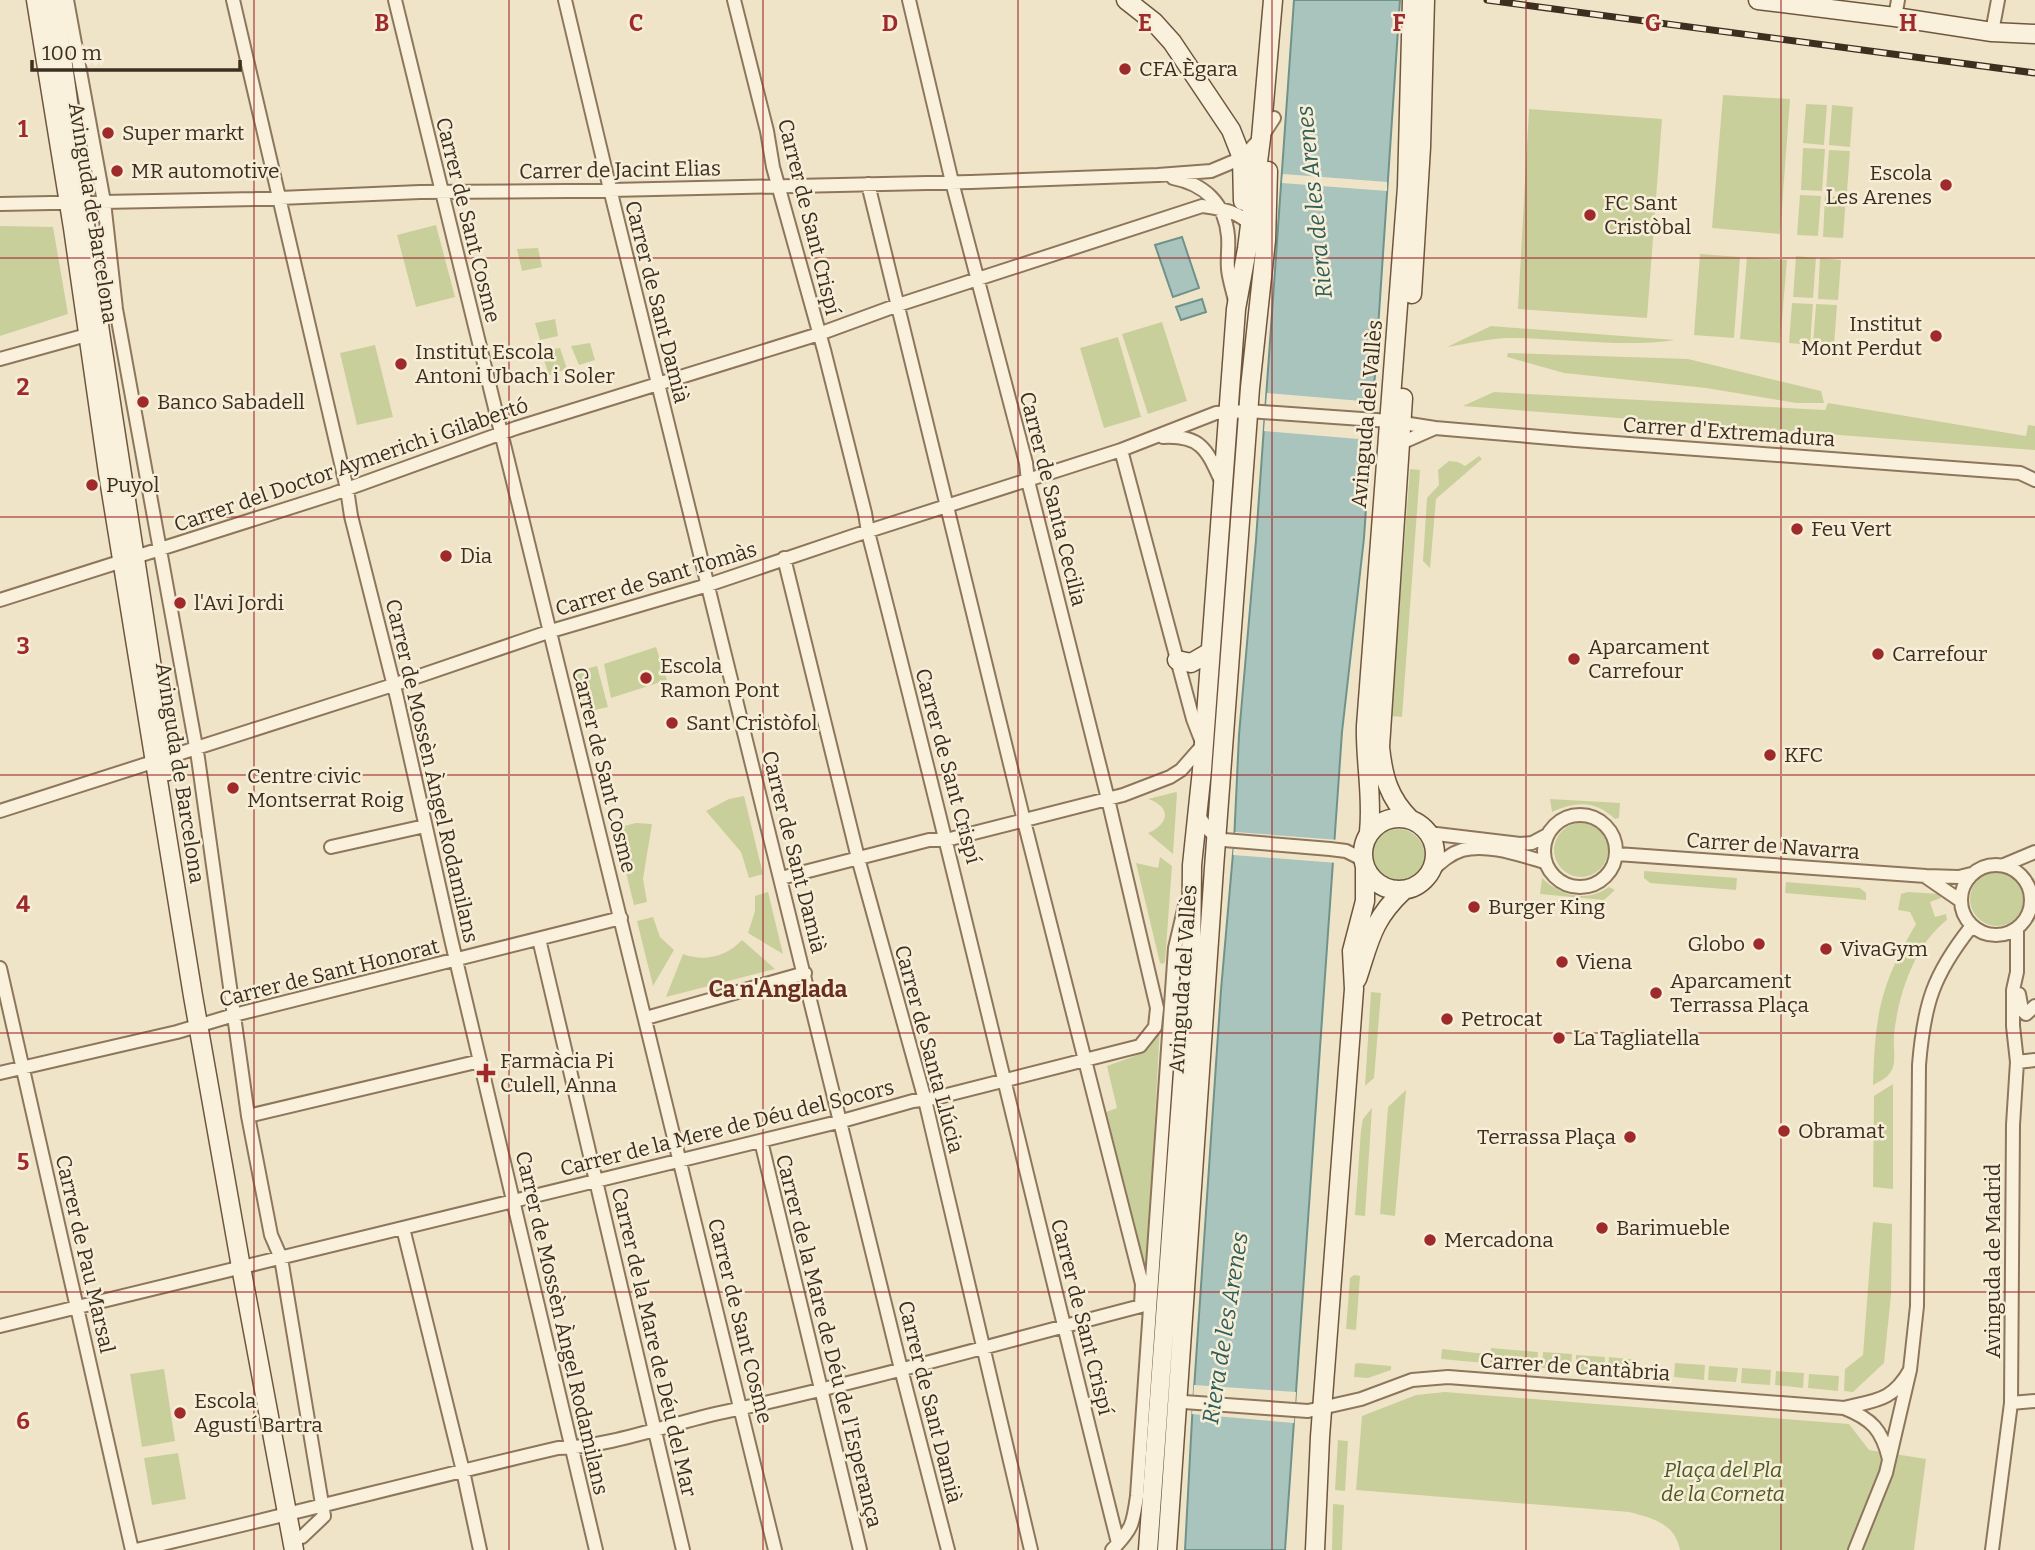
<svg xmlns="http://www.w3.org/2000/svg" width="2035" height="1550" font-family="Bitter,serif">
<rect width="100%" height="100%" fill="#f0e4c8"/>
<path fill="#c9cf9b" d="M1723,95L1790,99L1780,234L1712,228Z
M1806,104L1827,105L1824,145L1803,143Z
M1832,105L1853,107L1850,147L1829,145Z
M1529,109L1662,119L1647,318L1518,309Z
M1803,148L1825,149L1822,191L1801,190Z
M1829,150L1850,151L1847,192L1826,191Z
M1800,195L1821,196L1818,236L1797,235Z
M1825,196L1846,197L1843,238L1823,237Z
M436,225L455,297L416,307L397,235Z
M0,226L53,227L68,314L0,336Z
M538,248L542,267L522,271L517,249Z
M1700,254L1740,257L1734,338L1694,335Z
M1796,256L1816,258L1813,298L1793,297Z
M1747,257L1787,260L1780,343L1740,339Z
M1820,258L1841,260L1838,300L1818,299Z
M1792,303L1813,304L1810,345L1789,343Z
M1816,304L1837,305L1834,346L1813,344Z
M555,319L558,336L540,340L535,323Z
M1162,322L1187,401L1148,414L1122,334Z
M1491,326L1675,340C1621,348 1566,338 1511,338C1490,338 1468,344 1447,347Z
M1118,337L1141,417L1104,428L1080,348Z
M590,343L595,360L579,365L571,346Z
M375,345L393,417L357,425L340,353Z
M560,348L567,369L549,375L541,351Z
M1508,353L1688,359L1821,391L1824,403H1796L1706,388L1564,373L1507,357Z
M1494,392L1825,410L1828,403L2026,436L2028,425L2035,426V450L1463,406Z
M1479,456L1482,459L1436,499L1430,568L1423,561L1427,498L1439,485L1438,470L1449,461L1458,462L1465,466Z
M1410,469L1420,470L1402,717L1391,716Z
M656,647L667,680L611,698L604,664Z
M597,666L608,707L586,712L575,672Z
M1176,792L1177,793L1173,854L1148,833C1169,824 1172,807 1148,799Z
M744,796L763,874L749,878L741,852L706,811L729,799Z
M1550,799L1620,803L1619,818L1615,819C1596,800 1575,801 1552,812Z
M1554 850a27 27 0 1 1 54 0a27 27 0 1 1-54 0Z
M636,823L652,824L643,879L647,902L634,905L615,828Z
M1371 856a27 27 0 1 1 54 0a27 27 0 1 1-54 0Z
M1160,857L1172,866L1165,962L1163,964L1160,963L1136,863L1158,868Z
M1644,871L1737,878L1736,890L1650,883L1644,878Z
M1970 899a27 27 0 1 1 54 0a27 27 0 1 1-54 0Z
M1542,878C1561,896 1586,903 1609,887L1615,890L1604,900L1540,894Z
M1786,882L1860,888L1866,893V900L1785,893Z
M768,892L783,954L748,933L755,911V896Z
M1908,892L1940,894L1941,898L1930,902L1935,917L1946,914L1947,920C1914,945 1898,996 1894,1035C1893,1045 1896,1058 1893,1067C1890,1077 1882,1080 1873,1085C1875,1015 1880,985 1916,924L1910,912L1898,910L1901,894Z
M653,917L660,937L674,950L653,986L637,921Z
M742,940L775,969L666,997L683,954C704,962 726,957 742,940Z
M1371,992L1381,993L1374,1078L1365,1086Z
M1160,1026L1146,1282L1106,1112L1117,1108L1107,1066L1143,1053Z
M1893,1084V1189L1873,1187L1874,1096Z
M1406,1090L1395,1216L1380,1214L1388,1107Z
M1372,1108L1365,1216L1355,1215L1361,1130L1363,1119Z
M1873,1222L1892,1224L1891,1295L1884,1363L1853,1392L1844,1391L1845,1369L1863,1355Z
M1354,1275L1360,1276L1356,1330L1346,1329L1350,1278Z
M1491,1348L1538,1352L1537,1367L1490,1363Z
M1442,1349L1486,1354L1485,1363L1441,1359Z
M1543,1352L1572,1354L1571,1369L1542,1368Z
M1576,1355L1605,1357L1604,1372L1576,1370Z
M1609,1357L1638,1360L1637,1375L1608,1373Z
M1358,1363L1391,1366V1370L1368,1378L1354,1377L1355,1364Z
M1675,1363L1705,1365L1704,1380L1674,1377Z
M1709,1366L1738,1368L1736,1382L1708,1380Z
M1742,1368L1771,1370L1770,1385L1741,1383Z
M164,1369L175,1441L142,1447L130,1374Z
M1776,1371L1804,1373L1803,1388L1775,1385Z
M1809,1374L1839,1376L1838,1391L1808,1388Z
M1445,1392L1849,1424L1869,1450L1926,1459L1914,1550H1680C1675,1523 1652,1518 1629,1512L1356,1490L1362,1416L1416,1395Z
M1338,1440L1348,1441L1345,1491L1335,1490Z
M178,1453L186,1499L152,1505L144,1458Z
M1333,1504L1344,1505L1342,1550H1332Z"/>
<path fill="#a9c4bc" stroke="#6f938a" stroke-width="2" d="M1294,0H1400L1364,538L1342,732L1285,1550H1185L1192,1419L1221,990L1234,842L1239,735L1256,540Z
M1182,237L1199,288L1173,297L1155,245Z
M1202,299L1206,312L1181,320L1176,307Z"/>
<path fill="#f0e4c8" d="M1283,174L1387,182V191L1282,183Z
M1267,393L1373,402L1370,440L1264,431Z
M1235,832L1339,840L1337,863L1233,855Z
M1194,1385L1296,1392L1294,1423L1192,1414Z"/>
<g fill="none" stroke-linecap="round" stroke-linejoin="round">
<g stroke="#8d765c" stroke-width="16">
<path id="street" d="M67,0L104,202L116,309L198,758L248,1116L271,1235L281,1258L324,1516L302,1537
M233,0L347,489L351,516L397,698L451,939L596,1550
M395,0L775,1550
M565,0L610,189L901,1369L948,1550
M734,0L767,131L773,167L824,350L865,513L868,532C955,868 1033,1206 1118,1543
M1895,17L1898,0
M1992,32L1998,0
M1173,178C1204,184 1225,203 1228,236C1229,247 1227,258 1228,269C1229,280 1233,291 1235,301
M0,204L256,199L420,192L567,191L971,182L1158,175L1211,171L1242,158L1261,138L1274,118
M0,359L94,333
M1163,437C1202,435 1207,450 1222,483
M1401,443L1433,429
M784,558L858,858L925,1100L1031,1550
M0,600L333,494L516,428L819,334L898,305L1202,206C1222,209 1240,211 1253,228
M0,811L393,685L551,631L708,585L853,536L1121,450L1216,413L1248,411L1390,421L1435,428L1575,440L2020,473L2035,480
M1198,814C1205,826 1211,836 1224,840L1330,849L1346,851L1362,859
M1544 851a36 36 0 1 1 72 0a36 36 0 1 1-72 0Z
M1428,833L1520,844L1532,843L1547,835
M331,847L425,826
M1617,854L1926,876L1959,877L1971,874
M1961 900a35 35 0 1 1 70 0a35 35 0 1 1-70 0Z
M2004,865L2035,852
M1430,872C1440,863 1449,854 1462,850C1488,843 1520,855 1545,862
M1926,877L1961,901
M781,878L929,840H946L1123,795L1170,777L1181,770L1203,745L1193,719L1121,450
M539,939L683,1550
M0,968L132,1550
M2019,994L2022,1010L2026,1014L2035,1006
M646,1018L805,973
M2017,1062L2035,1060
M0,1073L177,1032L234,1015L621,918
M248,1116L480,1061
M761,1141L860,1550
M403,1228L463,1471L480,1550
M0,1326L842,1121L913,1101L935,1098L1140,1046L1155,1027L1157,1008L1108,799L1028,481L1026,463L952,182L909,0
M1184,1402L1308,1411L1361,1399L1412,1380L1448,1377L1844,1408C1875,1400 1892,1402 1910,1370
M2011,1403L2035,1401
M1844,1408C1872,1419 1882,1430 1889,1459
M136,1550C277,1518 417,1481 558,1448C611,1447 671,1423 724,1412C864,1382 1002,1342 1141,1306L1142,1284L1024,821L868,184
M1112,1550C1132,1529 1133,1525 1137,1496L1175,948L1186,901
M1855,1550L1886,1473L1910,1370L1917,1306L1919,1065C1924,1004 1933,975 1971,927
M1992,1550L2011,1403L2013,1125L2017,1062L2013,1026V990L2017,972V928"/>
</g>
<g stroke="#6f573f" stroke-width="21">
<path id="secondary" d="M36,0L73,228L108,473L193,996L241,1267L294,1550
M54,0L100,332L168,771
M1126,0L1154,22L1172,42L1231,130L1242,158L1243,201
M1758,0L1895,17L1992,32L2035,34
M1412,294L1421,147L1425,0
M1403,398L1380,747C1383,777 1389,798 1410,819
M1177,660L1191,663L1210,652
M1363 854a36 36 0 1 1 72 0a36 36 0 1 1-72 0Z
M1369,832C1373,796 1365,762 1366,726L1407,187L1412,0
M1357,979C1370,940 1372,920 1404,890
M1148,1550L1191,963L1192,865L1202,770L1236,309L1247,249L1261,138L1273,0
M1167,1550L1214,868L1250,388L1266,240L1268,171
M1315,1550L1320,1437L1354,989L1352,951L1365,901V869"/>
</g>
<use href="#street" stroke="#faf1dc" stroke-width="12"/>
<use href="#secondary" stroke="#faf1dc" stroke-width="18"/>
<g stroke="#3d2e20" stroke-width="7">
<path id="rail" d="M1487,0L2035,73"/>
</g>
<use href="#rail" stroke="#f7eed8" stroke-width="4.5" stroke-dasharray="13" stroke-linecap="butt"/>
</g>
<path fill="none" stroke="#9e2a2b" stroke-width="2" stroke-opacity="0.55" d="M254,0V1550M509,0V1550M763,0V1550M1018,0V1550M1272,0V1550M1526,0V1550M1781,0V1550M0,258H2035M0,517H2035M0,775H2035M0,1033H2035M0,1292H2035"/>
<g fill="#9e2a2b" stroke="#f7eed8" stroke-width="2.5">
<circle cx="1125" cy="69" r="7"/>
<circle cx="108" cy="133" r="7"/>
<circle cx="117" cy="171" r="7"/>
<circle cx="1946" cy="185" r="7"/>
<circle cx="1590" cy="215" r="7"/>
<circle cx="1936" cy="336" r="7"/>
<circle cx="401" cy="364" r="7"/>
<circle cx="143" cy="402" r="7"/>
<circle cx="92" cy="485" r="7"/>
<circle cx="1797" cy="529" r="7"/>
<circle cx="446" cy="556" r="7"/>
<circle cx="180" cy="603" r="7"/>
<circle cx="1878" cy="654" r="7"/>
<circle cx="1574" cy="659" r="7"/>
<circle cx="646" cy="678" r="7"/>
<circle cx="672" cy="723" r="7"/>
<circle cx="1770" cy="755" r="7"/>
<circle cx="233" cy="788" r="7"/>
<circle cx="1474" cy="907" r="7"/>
<circle cx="1759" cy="944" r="7"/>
<circle cx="1826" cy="949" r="7"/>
<circle cx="1562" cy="962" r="7"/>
<circle cx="1656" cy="993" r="7"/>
<circle cx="1447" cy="1019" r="7"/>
<circle cx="1559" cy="1038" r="7"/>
<path d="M482.5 1062.5h7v7h7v7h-7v7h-7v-7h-7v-7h7z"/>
<circle cx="1784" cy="1131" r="7"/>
<circle cx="1630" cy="1137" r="7"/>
<circle cx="1602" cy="1228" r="7"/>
<circle cx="1430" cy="1240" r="7"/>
<circle cx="180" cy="1413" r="7"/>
</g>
<g text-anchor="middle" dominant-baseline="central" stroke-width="5" stroke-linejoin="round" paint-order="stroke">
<g font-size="21" fill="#3d2e20" stroke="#f7eed8" text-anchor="start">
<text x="1139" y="69">CFA Ègara</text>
<text x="122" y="133">Super markt</text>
<text x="131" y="171">MR automotive</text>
<text x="1932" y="173" text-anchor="end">Escola<tspan x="1932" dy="24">Les Arenes</tspan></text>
<text x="1604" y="203">FC Sant<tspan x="1604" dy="24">Cristòbal</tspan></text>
<text x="1922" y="324" text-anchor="end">Institut<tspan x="1922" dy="24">Mont Perdut</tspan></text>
<text x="415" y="352">Institut Escola<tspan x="415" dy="24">Antoni Ubach i Soler</tspan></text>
<text x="157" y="402">Banco Sabadell</text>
<text x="106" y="485">Puyol</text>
<text x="1811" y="529">Feu Vert</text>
<text x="460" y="556">Dia</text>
<text x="194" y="603">l'Avi Jordi</text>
<text x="1588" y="647">Aparcament<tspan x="1588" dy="24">Carrefour</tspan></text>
<text x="1892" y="654">Carrefour</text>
<text x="660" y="666">Escola<tspan x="660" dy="24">Ramon Pont</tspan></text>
<text x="686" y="723">Sant Cristòfol</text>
<text x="1784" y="755">KFC</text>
<text x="247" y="776">Centre civic<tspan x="247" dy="24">Montserrat Roig</tspan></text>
<text x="1488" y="907">Burger King</text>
<text x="1745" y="944" text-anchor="end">Globo</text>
<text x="1840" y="949">VivaGym</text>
<text x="1576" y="962">Viena</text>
<text x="1670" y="981">Aparcament<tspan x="1670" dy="24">Terrassa Plaça</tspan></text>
<text x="1461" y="1019">Petrocat</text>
<text x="1573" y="1038">La Tagliatella</text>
<text x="500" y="1061">Farmàcia Pi<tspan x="500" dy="24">Culell, Anna</tspan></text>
<text x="1798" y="1131">Obramat</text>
<text x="1616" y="1137" text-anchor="end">Terrassa Plaça</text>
<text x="1616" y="1228">Barimueble</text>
<text x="1444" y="1240">Mercadona</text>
<text x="194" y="1401">Escola<tspan x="194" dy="24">Agustí Bartra</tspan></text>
</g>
<g font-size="21" fill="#3d2e20" stroke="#f7eed8">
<text transform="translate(620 170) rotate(-1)">Carrer de Jacint Elias</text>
<text transform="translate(93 213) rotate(81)">Avinguda de Barcelona</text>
<text transform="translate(809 217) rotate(76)">Carrer de Sant Crispí</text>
<text transform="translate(468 220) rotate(76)">Carrer de Sant Cosme</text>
<text transform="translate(657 302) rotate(76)">Carrer de Sant Damià</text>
<text transform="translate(1367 414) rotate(-85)">Avinguda del Vallès</text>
<text transform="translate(1729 432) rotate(4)">Carrer d'Extremadura</text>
<text transform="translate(351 465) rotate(-19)">Carrer del Doctor Aymerich i Gilabertó</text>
<text transform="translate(1053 499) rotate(76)">Carrer de Santa Cecilia</text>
<text transform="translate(656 579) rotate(-17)">Carrer de Sant Tomàs</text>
<text transform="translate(948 766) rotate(75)">Carrer de Sant Crispí</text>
<text transform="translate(604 770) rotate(76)">Carrer de Sant Cosme</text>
<text transform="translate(432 771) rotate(77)">Carrer de Mossèn Àngel Rodamilans</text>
<text transform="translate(180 773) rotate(81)">Avinguda de Barcelona</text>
<text transform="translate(1773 846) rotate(4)">Carrer de Navarra</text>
<text transform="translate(794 852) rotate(76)">Carrer de Sant Damià</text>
<text transform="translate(329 973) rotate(-14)">Carrer de Sant Honorat</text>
<text transform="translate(1183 979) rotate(-86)">Avinguda del Vallès</text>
<text transform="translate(929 1049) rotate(75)">Carrer de Santa Llúcia</text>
<text transform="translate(727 1128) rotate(-14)">Carrer de la Mere de Déu del Socors</text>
<text transform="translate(85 1254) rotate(77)">Carrer de Pau Marsal</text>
<text transform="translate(1993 1261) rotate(-90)">Avinguda de Madrid</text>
<text transform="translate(1082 1317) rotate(76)">Carrer de Sant Crispí</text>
<text transform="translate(740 1321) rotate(76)">Carrer de Sant Cosme</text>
<text transform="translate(562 1323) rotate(77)">Carrer de Mossèn Àngel Rodamilans</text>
<text transform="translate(829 1341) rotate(76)">Carrer de la Mare de Déu de l'Esperança</text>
<text transform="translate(654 1342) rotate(77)">Carrer de la Mare de Déu del Mar</text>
<text transform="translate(1575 1367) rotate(4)">Carrer de Cantàbria</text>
<text transform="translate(930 1402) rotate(76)">Carrer de Sant Damià</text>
</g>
<g font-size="21" font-style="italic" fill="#4d5a26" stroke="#f7eed8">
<text x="1723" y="1470">Plaça del Pla<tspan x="1723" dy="24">de la Corneta</tspan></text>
</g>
<g font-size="23" font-style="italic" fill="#2f5d5a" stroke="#f7eed8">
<text transform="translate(1314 202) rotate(-96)">Riera de les Arenes</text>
<text transform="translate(1225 1328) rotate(-81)">Riera de les Arenes</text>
</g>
<g font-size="23" font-weight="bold" fill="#6b2e1e" stroke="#f7eed8">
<text x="778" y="989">Ca n'Anglada</text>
</g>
</g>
<g font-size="23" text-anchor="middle" font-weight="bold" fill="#9e2a2b" stroke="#f7eed8" stroke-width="5" stroke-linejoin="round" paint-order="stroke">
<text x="382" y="31">B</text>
<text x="636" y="31">C</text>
<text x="890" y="31">D</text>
<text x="1145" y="31">E</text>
<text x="1399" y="31">F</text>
<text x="1653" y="31">G</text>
<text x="1908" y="31">H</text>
<text x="23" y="137">1</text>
<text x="23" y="395">2</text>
<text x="23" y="654">3</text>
<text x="23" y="912">4</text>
<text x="23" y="1170">5</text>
<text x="23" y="1429">6</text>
</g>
<path d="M32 60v10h208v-10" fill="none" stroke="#3d2e20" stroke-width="3.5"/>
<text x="42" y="60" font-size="21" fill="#3d2e20" stroke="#f7eed8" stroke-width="5" paint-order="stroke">100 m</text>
</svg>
